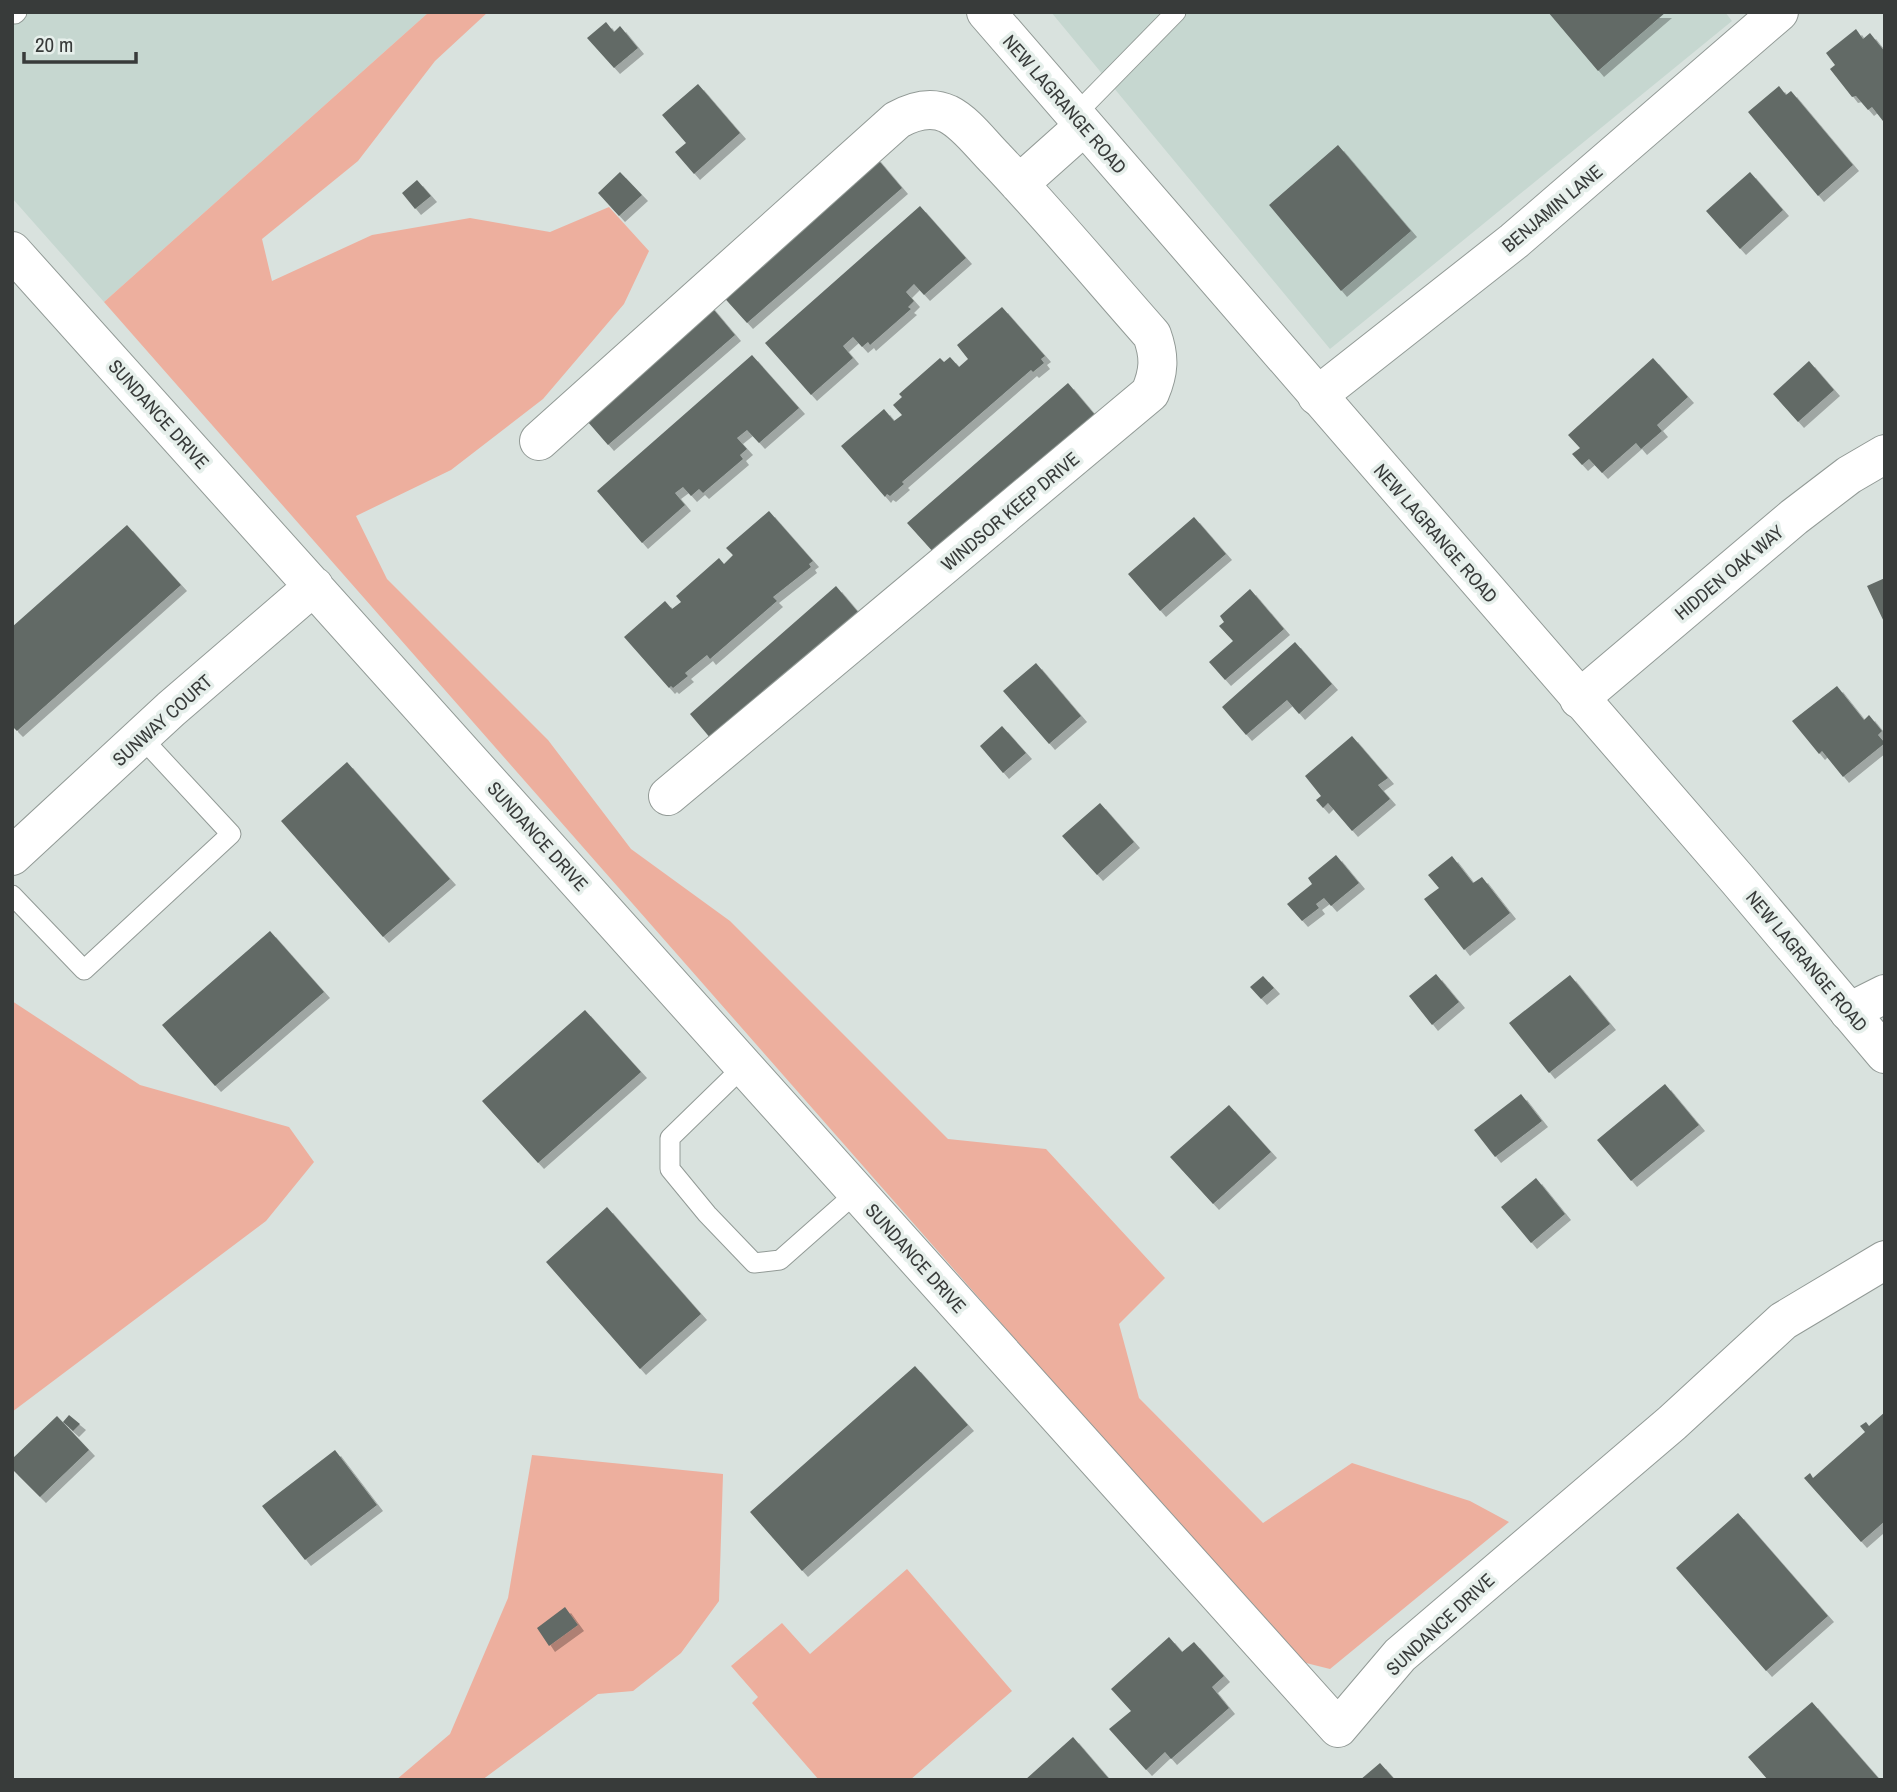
<svg xmlns="http://www.w3.org/2000/svg" width="1897" height="1792" font-family="'Archivo Narrow',sans-serif">
<defs>
<filter id="shadow"><feDropShadow dx="6" dy="6" stdDeviation="0" flood-color="#0004"/></filter>
</defs>
<rect width="100%" height="100%" fill="#d9e2de"/>
<path fill="#c6d7d0" d="M12,12H429L104,302L12,198Z
M1051,12H1725L1732,21L1330,349Z"/>
<path fill="#edaf9e" d="M429,12H488L435,61L358,161L262,239L272,281L372,235L470,218L550,232L609,207L649,251L624,304L543,399L451,470L356,516L387,579L548,740L631,849L730,921L948,1139L1046,1149L1165,1278L1119,1324L1139,1398L1263,1523L1352,1463L1470,1501L1509,1522L1330,1669L1298,1661L104,302Z
M12,1001L140,1085L289,1127L314,1162L266,1221L12,1412Z
M532,1455L723,1474L719,1601L681,1653L633,1691L598,1694L482,1780H396L450,1734L508,1598Z
M907,1569L1012,1691L910,1780H819L752,1703L758,1697L731,1666L782,1623L810,1654Z"/>
<path fill="#626a66" filter="url(#shadow)" d="M1548,12H1666L1598,71Z
M606,22L614,32L620,26L638,48L614,68L587,38Z
M1856,29L1863,39L1870,33L1885,52L1883,121L1872,107L1868,110L1856,96L1852,97L1830,69L1835,65L1826,53Z
M698,84L740,133L694,174L675,152L686,143L662,115Z
M1779,86L1786,95L1791,91L1853,165L1818,196L1748,112Z
M1338,145L1411,231L1341,291L1269,205Z
M875,156L902,188L747,323L719,292Z
M620,172L642,195L619,216L598,193Z
M1750,172L1783,210L1740,249L1706,211Z
M417,180L431,196L415,209L402,193Z
M920,206L966,258L924,295L914,284L906,292L914,301L908,307L911,309L870,345L868,342L862,347L853,337L843,346L853,358L811,395L765,343Z
M709,304L735,335L608,445L581,414Z
M1002,307L1045,356L1041,359L1044,363L1033,372L1031,370L902,482L904,484L890,496L887,494L885,497L841,446L884,409L894,421L902,415L893,405L902,397L899,394L940,358L944,362L950,357L959,367L968,359L957,345Z
M752,355L799,408L759,443L747,430L737,438L747,449L740,455L743,459L703,493L699,489L691,496L683,487L675,493L685,505L642,543L597,491Z
M1653,358L1688,397L1657,425L1662,431L1641,449L1636,443L1602,473L1589,459L1582,465L1572,454L1580,448L1568,435Z
M1809,361L1834,390L1798,422L1773,394Z
M1068,383L1095,415L935,554L907,523Z
M769,511L813,561L809,564L811,567L773,597L777,601L710,659L707,655L685,673L688,676L673,688L671,686L669,688L624,637L665,601L672,609L681,602L676,596L719,558L724,564L733,555L726,548Z
M1194,517L1226,554L1160,611L1128,574Z
M127,525L181,585L17,731L12,726V627Z
M1885,578V624L1867,586Z
M836,586L863,618L717,746L690,714Z
M1250,589L1284,629L1225,680L1209,662L1233,641L1219,626L1224,622L1220,616Z
M1295,642L1332,684L1299,714L1287,700L1246,735L1222,707Z
M1036,663L1081,716L1049,744L1003,691Z
M1837,686L1864,720L1869,715L1882,731L1878,735L1885,743L1843,777L1822,751L1819,754L1792,721Z
M1002,726L1026,753L1003,773L980,746Z
M1352,736L1388,778L1378,785L1390,799L1352,831L1328,803L1323,808L1316,800L1321,796L1305,776Z
M347,762L450,879L383,937L281,821Z
M1100,803L1134,842L1097,875L1062,836Z
M1336,855L1359,883L1331,906L1324,898L1316,904L1319,908L1302,921L1287,904L1312,884L1308,878Z
M1452,856L1473,883L1482,877L1510,913L1464,950L1424,899L1439,888L1428,875Z
M270,931L324,992L215,1086L162,1025Z
M1436,974L1459,1002L1432,1025L1409,996Z
M1570,975L1610,1024L1549,1073L1509,1023Z
M1263,976L1274,988L1261,999L1250,987Z
M585,1010L641,1072L538,1163L482,1101Z
M1665,1084L1699,1125L1631,1181L1597,1140Z
M1521,1094L1542,1121L1495,1157L1474,1130Z
M1229,1105L1271,1152L1213,1204L1170,1157Z
M1536,1178L1565,1214L1531,1243L1501,1207Z
M607,1207L701,1314L640,1369L546,1262Z
M915,1366L968,1425L802,1571L750,1512Z
M1885,1412V1521L1861,1542L1804,1478L1810,1473L1813,1478L1865,1432L1860,1426L1866,1422L1869,1426Z
M69,1415L80,1424L73,1431L63,1422Z
M57,1416L89,1450L40,1497L12,1469V1459Z
M335,1450L377,1505L305,1560L262,1506Z
M1738,1513L1828,1616L1766,1671L1676,1568Z
M565,1607L578,1625L549,1646L537,1628Z
M1169,1637L1182,1652L1194,1642L1224,1676L1212,1687L1229,1708L1171,1759L1165,1752L1146,1770L1109,1729L1131,1711L1111,1689Z
M1812,1702L1880,1780H1768L1748,1757Z
M1073,1737L1110,1780H1025Z
M1380,1763L1395,1780H1360Z"/>
<g fill="none" stroke-linecap="round" stroke-linejoin="round">
<g stroke="#929a96" stroke-width="21">
<path id="lane" d="M15,14L17,12
M1075,115L1176,12
M12,895L84,970L231,834L141,737
M744,1066L670,1138V1169L707,1214L754,1263L780,1260L857,1192"/>
</g>
<g stroke="#929a96" stroke-width="40">
<path id="street" d="M1019,184L1084,126
M12,251L1338,1728L1400,1655L1672,1423L1783,1321L1885,1260
M1317,396L1514,241L1779,12
M539,441L897,120C913,111 931,106 948,114C966,123 981,144 995,158C1049,215 1100,276 1152,335C1160,357 1159,372 1150,393L668,796
M1579,699L1794,517L1849,475L1885,454
M12,856L171,709L314,586
M1849,1012L1885,994"/>
</g>
<g stroke="#929a96" stroke-width="40">
<path id="secondary" d="M986,12L1738,880L1885,1054"/>
</g>
<use href="#lane" stroke="#fff" stroke-width="19"/>
<use href="#street" stroke="#fff" stroke-width="38"/>
<use href="#secondary" stroke="#fff" stroke-width="38"/>
</g>
<g text-anchor="middle" dominant-baseline="central" stroke-width="7" stroke-linejoin="round" paint-order="stroke">
<g font-size="19" fill="#383b3a" stroke="#e6efeb">
<text transform="translate(1065 104) rotate(49)">NEW LAGRANGE ROAD</text>
<text transform="translate(1552 208) rotate(-40)">BENJAMIN LANE</text>
<text transform="translate(159 414) rotate(48)">SUNDANCE DRIVE</text>
<text transform="translate(1010 511) rotate(-40)">WINDSOR KEEP DRIVE</text>
<text transform="translate(1436 533) rotate(49)">NEW LAGRANGE ROAD</text>
<text transform="translate(1729 572) rotate(-40)">HIDDEN OAK WAY</text>
<text transform="translate(162 720) rotate(-42)">SUNWAY COURT</text>
<text transform="translate(538 836) rotate(48)">SUNDANCE DRIVE</text>
<text transform="translate(1807 961) rotate(50)">NEW LAGRANGE ROAD</text>
<text transform="translate(916 1258) rotate(48)">SUNDANCE DRIVE</text>
<text transform="translate(1440 1624) rotate(-43)">SUNDANCE DRIVE</text>
</g>
</g>
<rect width="1897" height="1792" fill="none" stroke="#383b3a" stroke-width="28"/>
<path d="M24 52v10h112v-10" fill="none" stroke="#383b3a" stroke-width="3.5"/>
<text x="35" y="52" font-size="21" fill="#383b3a" stroke="#e6efeb" stroke-width="5" paint-order="stroke">20 m</text>
</svg>
